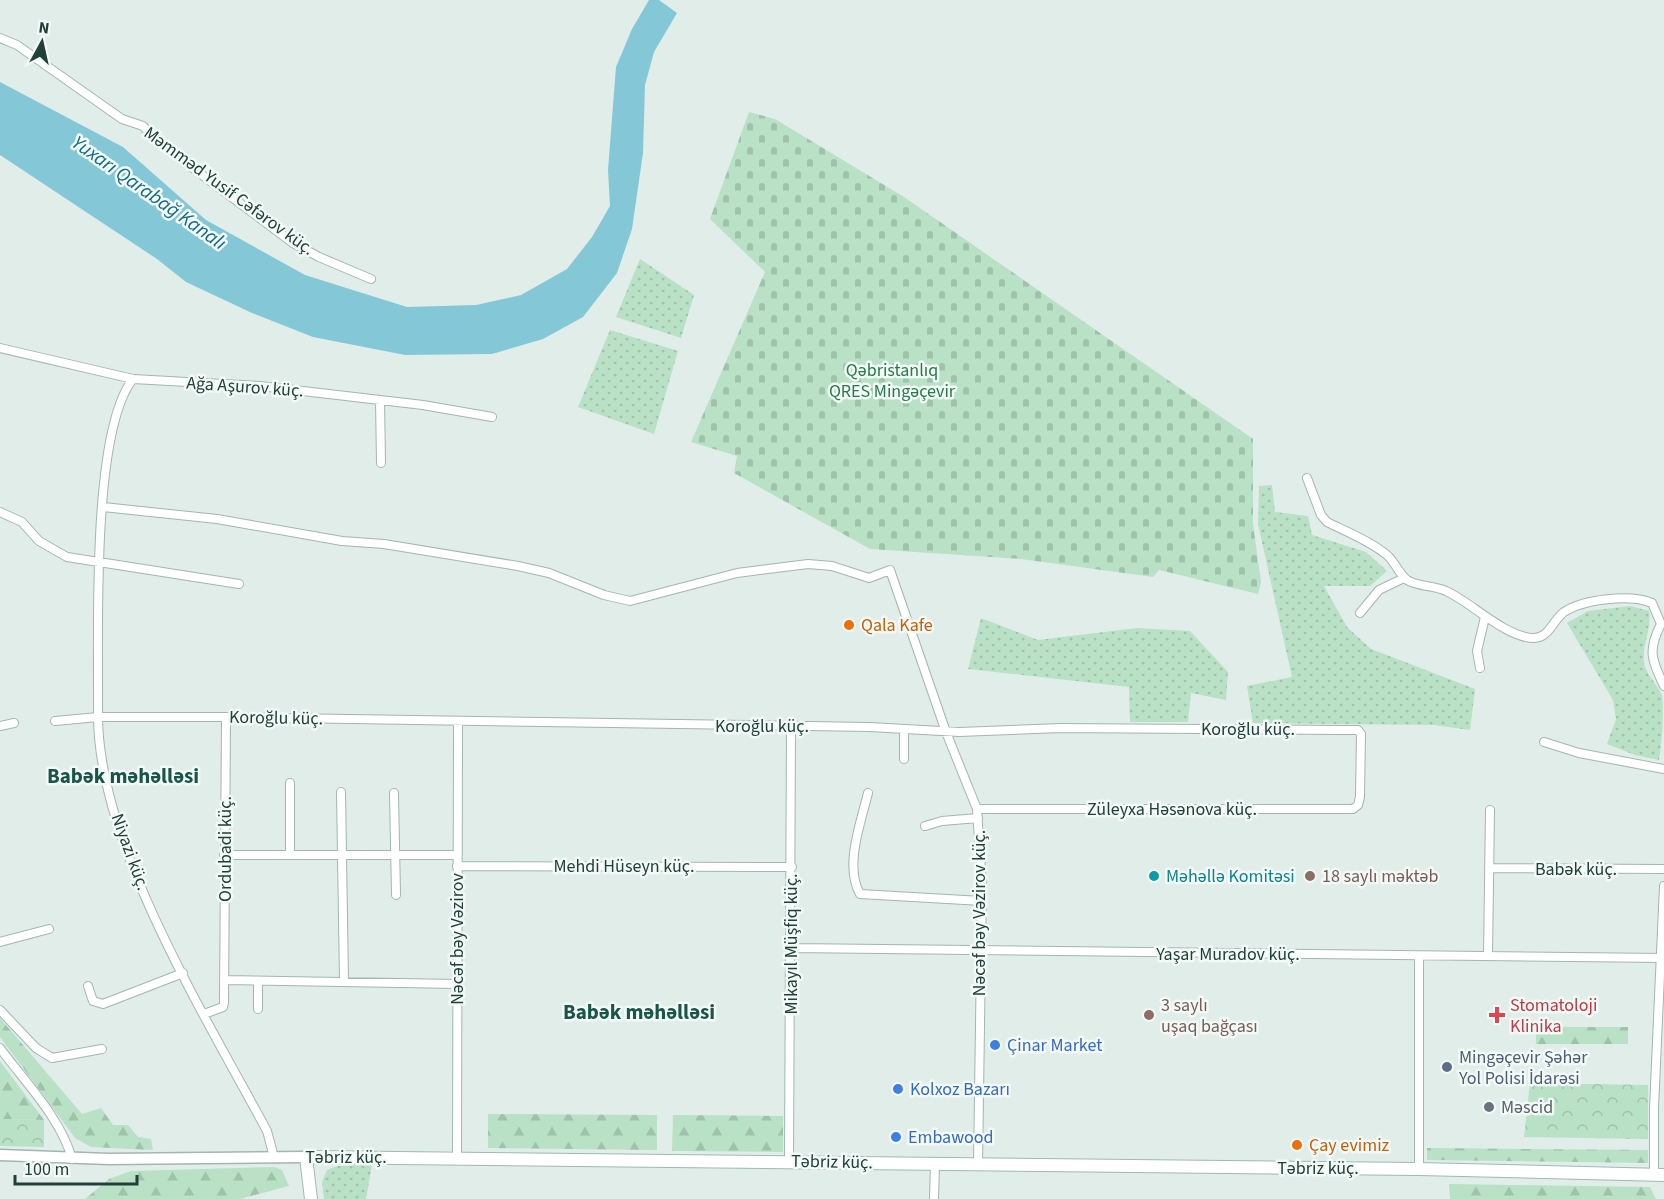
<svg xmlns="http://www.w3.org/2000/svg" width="1664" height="1199" font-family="'Source Sans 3',sans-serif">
<defs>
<pattern id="grass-dots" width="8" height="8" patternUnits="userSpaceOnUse" patternTransform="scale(1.5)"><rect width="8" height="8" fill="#b8e1c5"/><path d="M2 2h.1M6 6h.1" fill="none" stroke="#9ec2aa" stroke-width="1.8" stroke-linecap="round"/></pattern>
<pattern id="forest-firs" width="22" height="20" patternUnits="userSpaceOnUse" patternTransform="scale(1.5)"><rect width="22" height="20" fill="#b8e1c5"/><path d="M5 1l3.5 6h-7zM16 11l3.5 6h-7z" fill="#9ec2aa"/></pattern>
<pattern id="cemetery-stones" width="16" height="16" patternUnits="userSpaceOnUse" patternTransform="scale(1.5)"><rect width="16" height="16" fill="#b8e1c5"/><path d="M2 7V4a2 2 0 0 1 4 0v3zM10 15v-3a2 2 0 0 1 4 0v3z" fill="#9ec2aa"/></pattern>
<pattern id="park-crowns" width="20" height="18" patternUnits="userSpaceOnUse" patternTransform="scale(1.5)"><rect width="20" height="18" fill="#b8e1c5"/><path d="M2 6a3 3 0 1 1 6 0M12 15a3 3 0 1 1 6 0" fill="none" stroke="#9ec2aa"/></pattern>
</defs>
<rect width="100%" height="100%" fill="#e1ede9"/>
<path fill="url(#grass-dots)" d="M640,259L694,295L681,338L616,317Z
M610,330L678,351L654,434L578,407Z
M1272,485L1275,512L1308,516L1312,535L1366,552L1387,571L1370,586H1324L1347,627L1371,649L1475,689L1470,730L1434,725L1253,723L1247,686L1292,677L1258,524L1259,486Z
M1630,606L1649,611C1652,630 1642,644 1644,662C1645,673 1657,684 1662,695C1664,713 1662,741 1659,760L1635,755L1607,744L1616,719L1613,700L1567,623L1588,611Z
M981,618L1038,640L1137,628L1190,631L1228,672L1226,700L1191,693L1188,722H1130L1129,687L968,669Z
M372,1164L366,1199H324L322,1182L327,1170L337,1166Z"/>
<path fill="url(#forest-firs)" d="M0,1018L82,1114L101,1108L113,1125H128L138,1137L151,1139L153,1150L91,1147L75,1138L0,1037Z
M1536,1027H1628V1044H1536Z
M0,1061L44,1120L0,1119Z
M488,1114L657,1115V1150L488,1148Z
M673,1115L783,1116V1152L672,1151Z
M1427,1148L1648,1150V1163L1427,1160Z
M274,1167L282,1170L289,1186L240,1199H85L109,1179L131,1171Z
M1449,1184L1650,1187L1656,1199H1450Z"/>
<path fill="url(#cemetery-stones)" d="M749,112L775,119L904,197L1253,439V524L1261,582L1258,594L1159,570L1153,577L1021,559L870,549L734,473L737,456L691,442L765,272L710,219Z"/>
<path fill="url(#park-crowns)" d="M1530,1083L1648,1085V1139L1524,1137Z
M0,1119L44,1120V1147L0,1146Z"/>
<path fill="#84c8d8" d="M649,0H659L677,13L654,52L645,85L643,153L632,229L617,273L583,317L543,339L492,354L405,355L313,337L252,313L186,282L157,259L0,155V82L123,147L206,220L305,275L407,307L476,305L521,295L567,269L592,237L610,206L608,170L616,67L632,29Z"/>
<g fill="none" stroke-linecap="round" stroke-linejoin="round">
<g stroke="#a3b6b1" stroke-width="10">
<path id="minor" d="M0,38L17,45L122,119L143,126L158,142L293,243L319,257L371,279
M0,348L133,379L260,386L423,405L492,417
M133,379C90,433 99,642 98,717C99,846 206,1017 267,1131L274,1157
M380,400L381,463
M1307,478L1321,515L1327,522C1347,532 1370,541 1387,555C1395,562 1399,574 1407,580C1418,587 1434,585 1446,591C1471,602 1506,638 1534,638C1549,638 1553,620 1564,612C1584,599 1630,594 1652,603L1661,624C1647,651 1652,660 1664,686
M103,507L217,519L342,541L384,544L518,566L549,573L604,595L630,601L737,573L808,564L832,566L869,578L890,570L946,732L977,809L982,886L978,1165
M0,512L22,522L39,541L67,557L239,584
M1360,613L1379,590L1404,578
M1480,668L1477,651L1485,617
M55,721L98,717H226L869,727L959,732L1060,728L1343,730H1358L1361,734L1360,797L1358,805L1353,809H977
M0,726L14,723
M1544,742L1579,753L1664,769
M904,759V729
M341,792L344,982
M394,793L396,895
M868,793C861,822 844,866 860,894L982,901
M925,826L942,821L978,818
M224,855H457
M290,855V783
M457,866L792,867
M1489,868L1664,869
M0,942L49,929
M791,948L1664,958
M1488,956L1490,810
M224,980L457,984
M258,981V1009
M88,986L93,1001L103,1004L183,973
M0,1010L36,1048L52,1058L102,1049
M204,1014L223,1007L224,1003L226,717
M0,1048C24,1081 61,1118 72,1159
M457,1157L458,722
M789,1161L791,726
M1419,1169V956
M1654,1175V1108L1664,886
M934,1199L935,1164"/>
</g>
<g stroke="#a3b6b1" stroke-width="13">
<path id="tertiary" d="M0,1155L109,1159L306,1157"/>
</g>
<g stroke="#9ebab2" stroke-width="14">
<path id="secondary" d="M311,1199L306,1157L1419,1169L1664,1175"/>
</g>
<use href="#minor" stroke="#fff" stroke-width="8"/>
<use href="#tertiary" stroke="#fff" stroke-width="10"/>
<use href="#secondary" stroke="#fff" stroke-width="12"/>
</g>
<g fill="#e8710a" stroke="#f2f9f6" stroke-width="2">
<circle cx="849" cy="625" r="6"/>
<circle cx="1297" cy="1145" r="6"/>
</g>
<circle fill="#0f9aa8" stroke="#f2f9f6" stroke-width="2" cx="1154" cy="876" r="6"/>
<g fill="#8d6e63" stroke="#f2f9f6" stroke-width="2">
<circle cx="1310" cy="876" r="6"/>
<circle cx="1149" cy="1015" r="6"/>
</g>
<path fill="#e0444e" stroke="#f2f9f6" stroke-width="2" d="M1494 1006h6v6h6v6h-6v6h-6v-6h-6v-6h6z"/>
<g fill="#3f7fe0" stroke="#f2f9f6" stroke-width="2">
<circle cx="995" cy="1045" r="6"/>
<circle cx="898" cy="1089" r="6"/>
<circle cx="896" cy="1137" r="6"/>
</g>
<circle fill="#5c6f8a" stroke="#f2f9f6" stroke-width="2" cx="1447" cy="1067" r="6"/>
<circle fill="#6b7280" stroke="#f2f9f6" stroke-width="2" cx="1489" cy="1107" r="6"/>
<g text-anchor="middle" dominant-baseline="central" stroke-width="5" stroke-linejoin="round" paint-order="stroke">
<g font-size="18" fill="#204039" stroke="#f2f9f6">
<text transform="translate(229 191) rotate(36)">Məmməd Yusif Cəfərov küç.</text>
<text transform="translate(245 387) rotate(4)">Ağa Aşurov küç.</text>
<text transform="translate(276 718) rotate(1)">Koroğlu küç.</text>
<text x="762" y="726">Koroğlu küç.</text>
<text x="1248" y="729">Koroğlu küç.</text>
<text x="1172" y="809">Züleyxa Həsənova küç.</text>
<text transform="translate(225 849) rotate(-90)">Ordubadi küç.</text>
<text transform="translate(130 852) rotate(70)">Niyazi küç.</text>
<text x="624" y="866">Mehdi Hüseyn küç.</text>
<text x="1576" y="869">Babək küç.</text>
<text transform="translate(979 913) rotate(-90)">Nəcəf bəy Vəzirov küç.</text>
<text transform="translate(457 939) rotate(-90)">Nəcəf bəy Vəzirov</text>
<text transform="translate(791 944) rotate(-90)">Mikayıl Müşfiq küç.</text>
<text x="1228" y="954">Yaşar Muradov küç.</text>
<text x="346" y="1157">Təbriz küç.</text>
<text transform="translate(832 1162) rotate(1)">Təbriz küç.</text>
<text x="1318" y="1168">Təbriz küç.</text>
</g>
<g font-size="18" fill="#257b4a" stroke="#f2f9f6">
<text x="892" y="370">Qəbristanlıq<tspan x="892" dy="21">QRES Mingəçevir</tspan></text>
</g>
<g font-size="18" fill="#c56008" stroke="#f2f9f6" text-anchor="start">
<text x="861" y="625">Qala Kafe</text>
<text x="1309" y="1145">Çay evimiz</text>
</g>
<g font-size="18" fill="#0d838f" stroke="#f2f9f6" text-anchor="start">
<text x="1166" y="876">Məhəllə Komitəsi</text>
</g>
<g font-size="18" fill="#785e54" stroke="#f2f9f6" text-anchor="start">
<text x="1322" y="876">18 saylı məktəb</text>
<text x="1161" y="1005">3 saylı<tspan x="1161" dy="21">uşaq bağçası</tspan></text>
</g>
<g font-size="18" fill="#be3a42" stroke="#f2f9f6" text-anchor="start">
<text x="1510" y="1005">Stomatoloji<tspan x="1510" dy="21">Klinika</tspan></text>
</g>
<g font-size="18" fill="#366cbe" stroke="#f2f9f6" text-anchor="start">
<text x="1007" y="1045">Çinar Market</text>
<text x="910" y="1089">Kolxoz Bazarı</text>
<text x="908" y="1137">Embawood</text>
</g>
<g font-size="18" fill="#4e5e75" stroke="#f2f9f6" text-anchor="start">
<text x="1459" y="1057">Mingəçevir Şəhər<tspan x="1459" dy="21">Yol Polisi İdarəsi</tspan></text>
</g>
<g font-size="18" fill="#5b616d" stroke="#f2f9f6" text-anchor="start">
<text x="1501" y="1107">Məscid</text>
</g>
<g font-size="20" font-style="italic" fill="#136b83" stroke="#f2f9f6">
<text transform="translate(149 193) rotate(35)">Yuxarı Qarabağ Kanalı</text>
</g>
<g font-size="21" font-weight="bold" fill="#195549" stroke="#f2f9f6">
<text x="123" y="776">Babək məhəlləsi</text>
<text x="639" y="1012">Babək məhəlləsi</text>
</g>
</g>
<g transform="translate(42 42) rotate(8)" stroke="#f2f9f6" stroke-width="4.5" paint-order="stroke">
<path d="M0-4.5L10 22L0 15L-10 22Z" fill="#204039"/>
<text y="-9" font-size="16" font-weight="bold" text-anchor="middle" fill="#204039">N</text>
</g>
<path d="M15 1175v9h122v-9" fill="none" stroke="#204039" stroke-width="3"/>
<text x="24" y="1175" font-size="18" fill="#204039" stroke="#f2f9f6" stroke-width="4.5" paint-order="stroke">100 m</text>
</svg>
